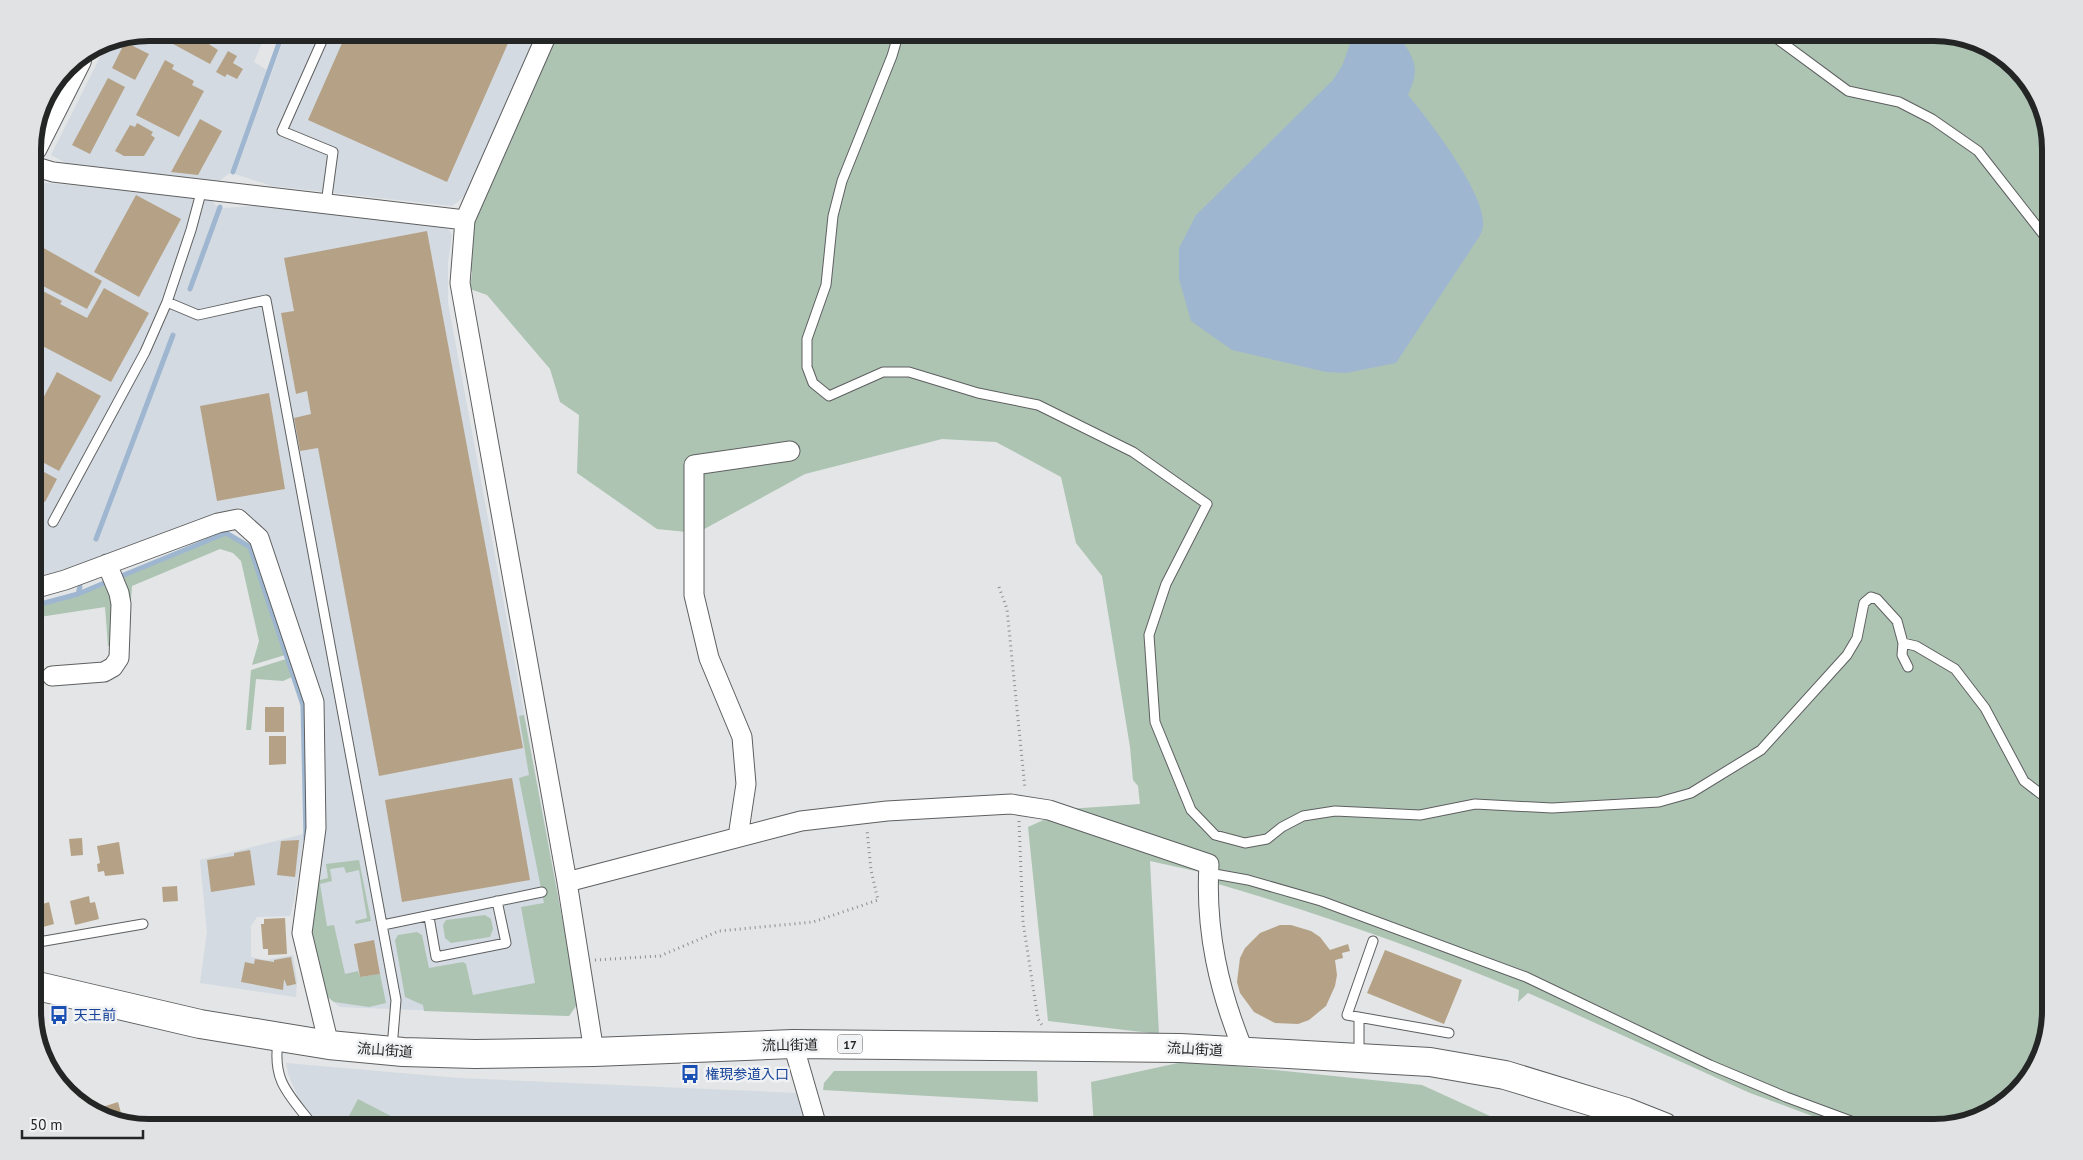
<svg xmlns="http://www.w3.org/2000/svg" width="2083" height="1160" font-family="'PT Sans','Noto Sans JP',sans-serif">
<rect width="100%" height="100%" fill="#e3e5e6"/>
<path fill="#d3dae1" d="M149,33H266L254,62L267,70L230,173L219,181L66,163L51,155L108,41Z
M286,33H540L469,193L452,206L272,186L235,174Z
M34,182L210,197L215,205L223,208L268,205L446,226L452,235L448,263V303L578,1003L569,1016L340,1007L325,995L308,932L320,702L262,528L239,507L37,583L33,581Z
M304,834L294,901L290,916L257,917L251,926V957L266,960L293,955L297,981L296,997L200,983L207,932L200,860Z
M286,1063L458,1078L797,1093L806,1127H318L301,1104L288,1074Z"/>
<path fill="#adc4b3" d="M1934,32L1992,48L2035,91L2050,142V1011L2035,1069L1992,1112L1934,1127H1821L1823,1120L1750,1093L1551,1003L1528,993L1518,1002L1519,990C1420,949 1321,914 1218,884V876L1150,861L1159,1034L1048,1021L1028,827L1068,809L1140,804L1138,786L1133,780L1130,747L1102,576L1076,543L1061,477L996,442L942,439L805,474L697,533L657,529L577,473L579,415L560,402L550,369L487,295L470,289L472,272L456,247L553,33Z
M225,535L249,548L285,655L252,665L259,641L241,561L233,553L220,549L132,586L129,628L119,579Z
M111,583L116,600L112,646H108L105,607L33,618V607L79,595Z
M286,659L292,677L283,681L256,679L251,730H246L251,670Z
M524,715L578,1003L569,1016L424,1011L423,1005L405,997L395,940L398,935L417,932L422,935L429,968L463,962L466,964L473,995L535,983L521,907L544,903L519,778L529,775L519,716Z
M359,860L371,921L356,924L355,921L367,918L359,870L346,873L344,867L330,869L332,881L320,884L327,926L334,925L345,974L358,971L360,977L380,974L386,1003L369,1007L334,1002L325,995L308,932L316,881L328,878L326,864Z
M485,915L491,919L493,929L490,937L451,943L445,938L443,925L446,920Z
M1187,1061L1422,1085L1514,1127H1094L1091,1082Z
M834,1071H1037L1038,1102L823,1090L824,1083Z
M358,1099L412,1127H343Z"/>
<path fill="#9fb6d0" d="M1354,33H1397C1413,58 1422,65 1408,95C1428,119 1487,195 1483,226C1483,229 1481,234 1479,237L1396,363L1346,373L1326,372L1232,350L1191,321L1179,279V248L1196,215L1333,80L1342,66Z"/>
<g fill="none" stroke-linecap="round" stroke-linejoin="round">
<path stroke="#9fb6d0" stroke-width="5" d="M233,172L283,32
M190,289L220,207
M96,539L173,335
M119,577L226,533L250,547L303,705L306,840
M78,594L109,581
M33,606L78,594L80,587"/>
</g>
<path fill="#b5a286" d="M151,32H190L218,50L210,64Z
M347,32H513L447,182L308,120Z
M125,42L149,54L135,80L112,68Z
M228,51L237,56L233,63L243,69L237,79L227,74L225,77L216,72Z
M165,60L174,65L172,69L194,81L192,85L204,91L179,137L136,115Z
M108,78L125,87L90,154L72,145Z
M200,119L222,131L198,175L171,172Z
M137,123L153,132L151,135L155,138L144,156H124L115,151L130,125L135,127Z
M136,195L181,219L139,297L94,272Z
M427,231L523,748L379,776L318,448L300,451L294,418L311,414L307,391L296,394L281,313L294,311L284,258Z
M33,242L102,281L87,309L41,285L39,289L62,301L60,304L87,318L104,288L149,313L111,382L33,341Z
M57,372L101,396L59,471L33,457V417Z
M269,393L285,489L217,501L200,406Z
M33,466L57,479L45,502L33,495Z
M265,707H284V732H265Z
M269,736H286V764L269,765Z
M512,778L530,880L402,902L385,800Z
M82,838L83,855L71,856L69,839Z
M299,840L295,877L277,875L281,841Z
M119,842L124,874L105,876L104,871L98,872L97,864L100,863L97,846Z
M250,850L255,885L211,892L207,860L234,856V853Z
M177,886L178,901L163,902L162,887Z
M89,896L90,903L95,902L99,919L75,925L70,901Z
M49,902L54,924L36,929L33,907Z
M285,918L287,954L268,955V949H263L261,924H264V919Z
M1280,925H1291L1311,931L1320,937L1330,950L1348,944L1350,951L1342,953L1343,958L1335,960L1337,975L1335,986L1326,1006L1309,1020L1298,1024L1275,1023L1254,1012L1240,993L1237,982L1240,958L1245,948L1260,933Z
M374,940L380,974L360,977L354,944Z
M1385,950L1462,980L1444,1024L1367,993Z
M291,957L296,984L287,986L284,979L283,990L241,982L245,962L254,964L255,959L274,962V960Z
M118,1102L123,1120L90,1111Z"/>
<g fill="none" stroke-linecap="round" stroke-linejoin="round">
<g stroke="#5e5f60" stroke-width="11">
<path id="service" d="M326,32L282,131L333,152L326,204
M899,32L892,56L842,181L833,216L826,285L807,339V367L813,383L829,396L883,372H909L978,393L1038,405L1133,452L1207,504L1166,584L1149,635L1155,722L1191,810L1215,835L1245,843L1267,839L1282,827L1303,816L1335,811L1420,815L1475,804L1552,808L1659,802L1691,793L1761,750L1847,655L1857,638L1864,603L1871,597L1877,599L1897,621L1903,643L1902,655L1908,667
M1768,32L1848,91L1899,102L1932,119L1978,151L2050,243
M202,189L191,230L167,302L198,315L266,300L396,1000L392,1048
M53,522L145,352L167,302
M1903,643L1916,646L1955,669L1985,708L2024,781L2050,801
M1209,873L1248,880L1321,901L1526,977L1710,1065L1786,1097L1867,1127
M429,917L436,957L506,943L497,901
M383,925L542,892
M1373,941L1347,1015L1449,1033
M33,943L143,924
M1359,1018V1055
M278,1041C272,1083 290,1095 314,1127"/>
</g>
<g stroke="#5e5f60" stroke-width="21">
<path id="minor" d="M548,32L465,220L460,283L567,882L594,1052
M33,166L53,172L465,220
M33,589L65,580L218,523L238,519L259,538L314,702L316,828L302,933L329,1045
M52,676L104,672L113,667L119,658L121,604L119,593L107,564
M738,837L746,784L742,737L709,658L694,595V465L790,451
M567,882L801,821L887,811L1011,804L1049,810L1209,864C1205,931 1219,991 1244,1052
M793,1044L817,1127"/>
</g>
<g stroke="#5e5f60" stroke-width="30">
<path id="primary" d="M33,985L200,1024L329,1045L403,1052L475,1054L594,1052L793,1044L1180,1048L1430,1062L1505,1075L1626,1112L1664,1127"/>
</g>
<g stroke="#5e5f60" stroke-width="30">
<path id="trunk" d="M33,147L77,60"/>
</g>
<path stroke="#8d8f8f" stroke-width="3" stroke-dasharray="1 4" stroke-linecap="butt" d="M999,587L1007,609L1025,789
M1019,821L1023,922L1038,1019L1042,1025
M595,960L660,956L719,931L813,922L878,900L871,870L867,830"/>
<use href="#service" stroke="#fff" stroke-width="9"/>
<use href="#minor" stroke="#fff" stroke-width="19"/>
<use href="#primary" stroke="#fff" stroke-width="28"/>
<use href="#trunk" stroke="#fff" stroke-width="28"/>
</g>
<defs>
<g id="bus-bare" transform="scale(1.5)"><path d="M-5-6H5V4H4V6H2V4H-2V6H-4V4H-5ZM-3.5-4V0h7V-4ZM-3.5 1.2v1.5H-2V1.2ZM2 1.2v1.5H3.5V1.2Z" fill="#1a4fb4" stroke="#f1f2f4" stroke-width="2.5" paint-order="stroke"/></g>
</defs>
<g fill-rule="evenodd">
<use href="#bus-bare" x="59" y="1015"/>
<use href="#bus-bare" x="690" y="1074"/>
</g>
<g text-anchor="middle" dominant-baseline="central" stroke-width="5" stroke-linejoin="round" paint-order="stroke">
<rect fill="#f1f2f4" stroke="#626263" stroke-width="1" x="837.5" y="1034.5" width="25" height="19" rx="4"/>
<g font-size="12" font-weight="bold" fill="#242525">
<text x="850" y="1044">17</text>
</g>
<g font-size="14" fill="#164399" stroke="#f1f2f4" text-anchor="start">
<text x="74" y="1015">天王前</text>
<text x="705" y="1074">権現参道入口</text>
</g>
<g font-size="14" fill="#242525" stroke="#f1f2f4">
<text transform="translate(790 1045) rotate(-1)">流山街道</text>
<text transform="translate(1195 1049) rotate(3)">流山街道</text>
<text transform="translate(385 1050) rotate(4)">流山街道</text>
</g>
</g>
<path d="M0 0H2083V1160H0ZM149 41H1934A108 108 0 0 1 2042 149V1011A108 108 0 0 1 1934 1119H149A108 108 0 0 1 41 1011V149A108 108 0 0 1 149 41Z" fill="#e1e2e3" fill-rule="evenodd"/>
<path fill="none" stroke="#242525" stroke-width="6" d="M149 41H1934A108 108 0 0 1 2042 149V1011A108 108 0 0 1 1934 1119H149A108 108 0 0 1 41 1011V149A108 108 0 0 1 149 41Z"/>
<path d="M22 1130v8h121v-8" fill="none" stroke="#242525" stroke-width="2.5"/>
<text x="30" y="1130" font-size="15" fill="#242525" stroke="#f1f2f4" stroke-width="4" paint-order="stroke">50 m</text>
</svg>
